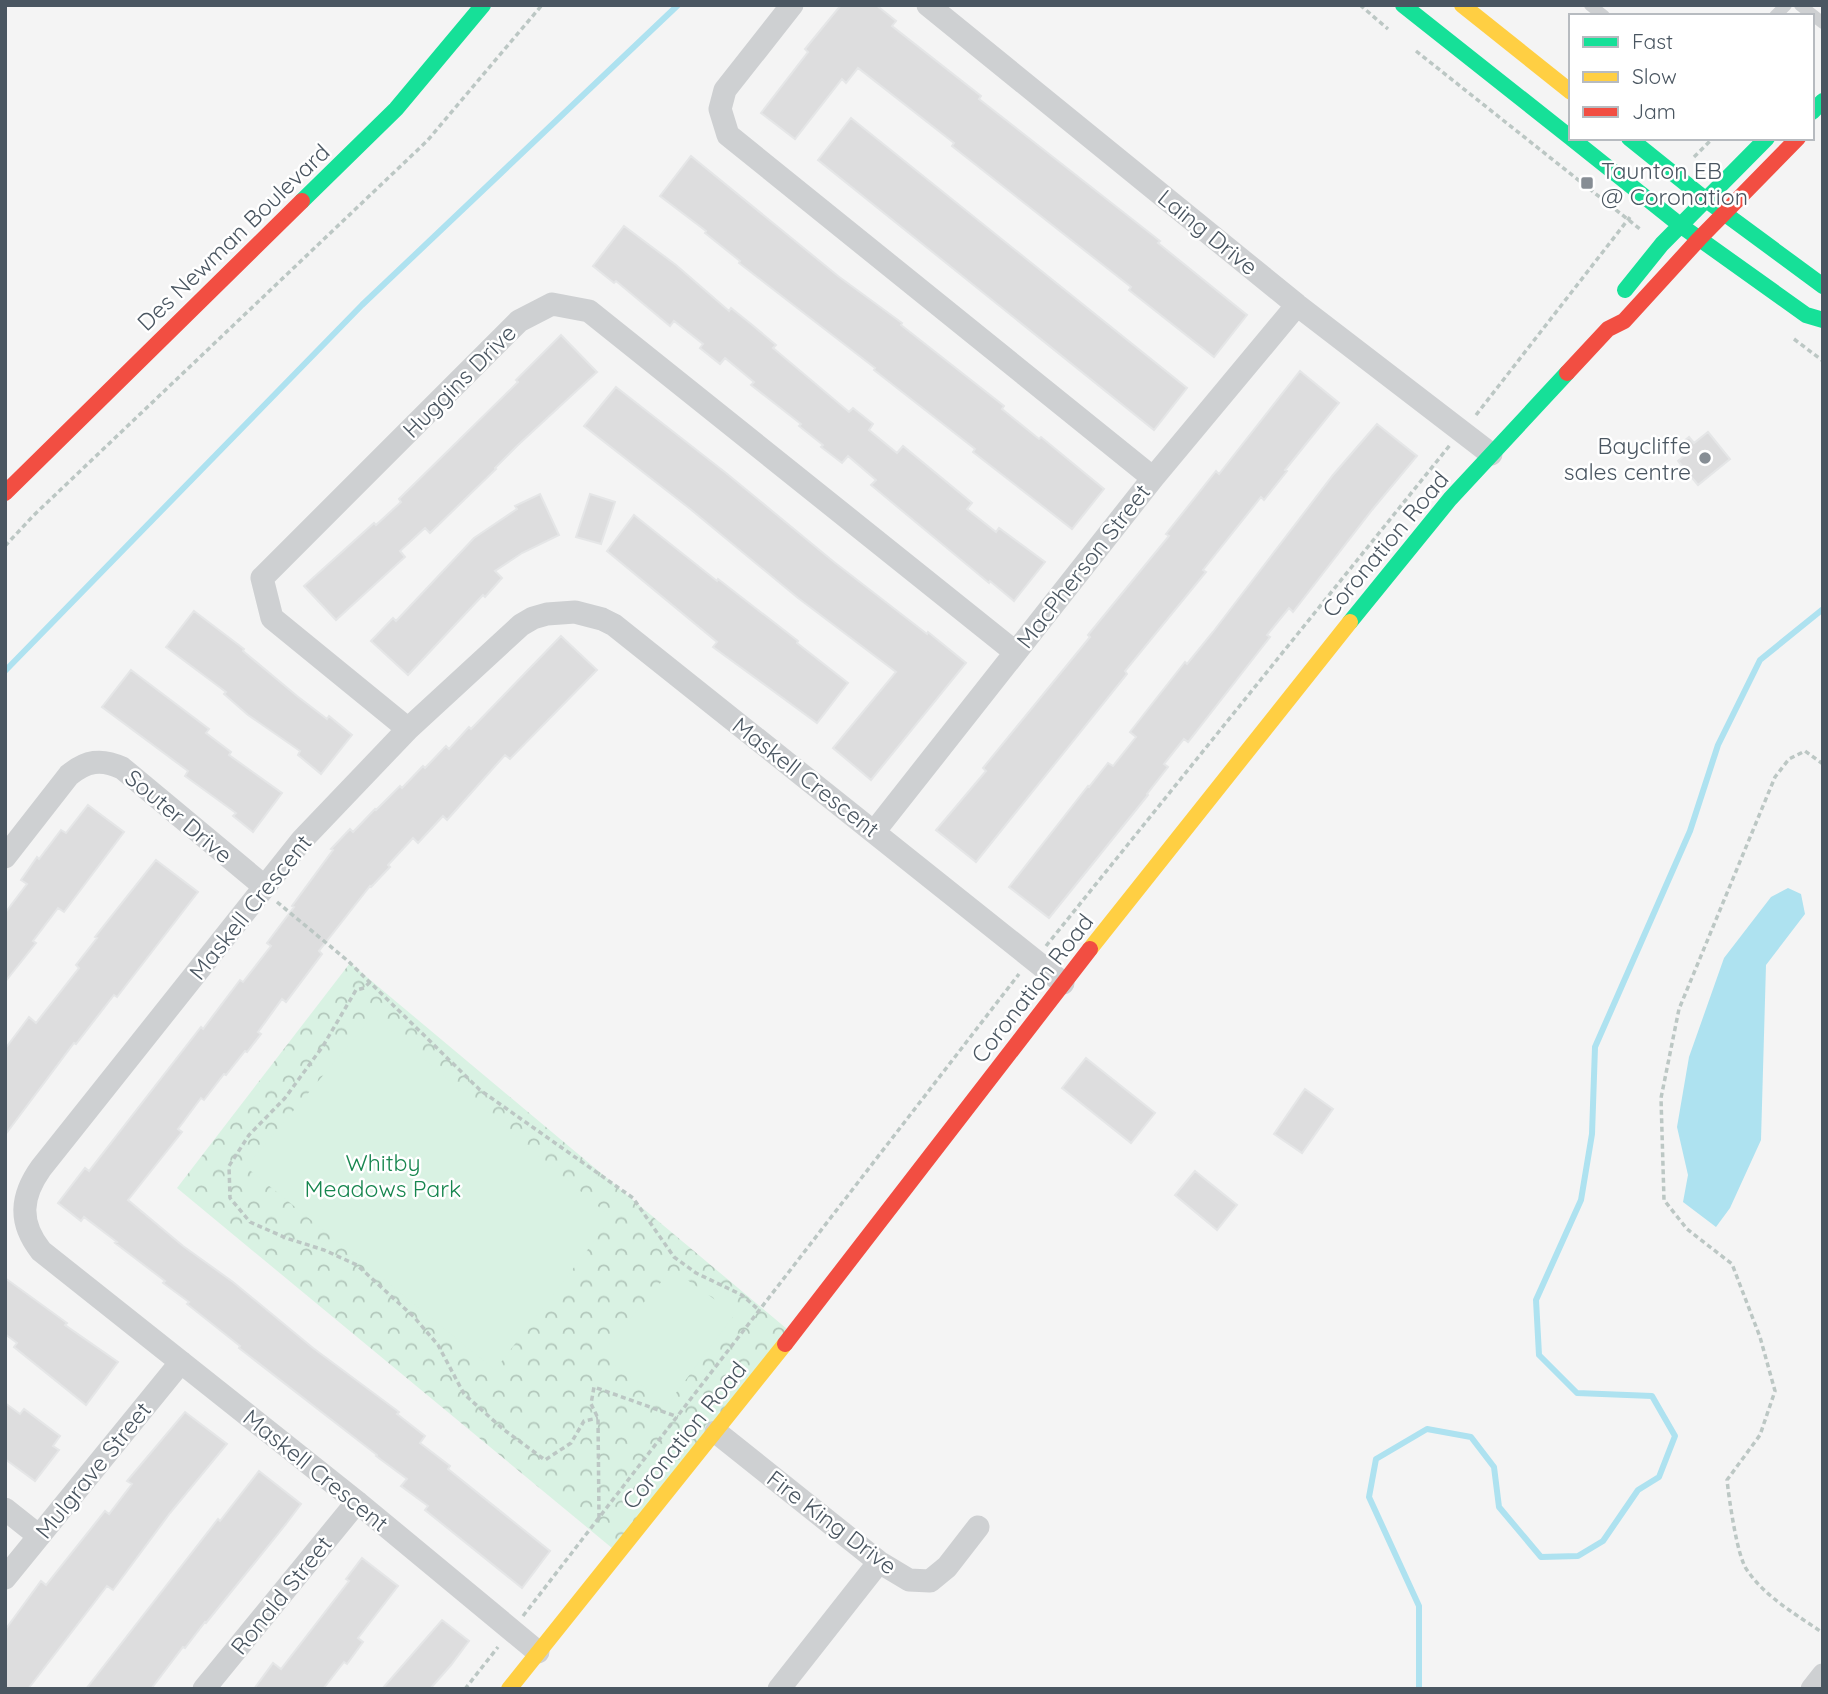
<svg xmlns="http://www.w3.org/2000/svg" width="1828" height="1694" font-family="Quicksand,sans-serif">
<defs>
<pattern id="park-crowns" width="20" height="18" patternUnits="userSpaceOnUse" patternTransform="scale(1.75)"><rect width="20" height="18" fill="#d9f2e3"/><path d="M2 6a3 3 0 1 1 6 0M12 15a3 3 0 1 1 6 0" fill="none" stroke="#b2c7bb"/></pattern>
</defs>
<rect width="100%" height="100%" fill="#f4f4f4"/>
<path fill="url(#park-crowns)" d="M350,963L793,1334L618,1553L177,1188Z"/>
<path fill="#d9f2e3" d="M373,1016L612,1218L495,1370L246,1167Z
M672,1269L735,1314L667,1405L601,1354Z"/>
<path fill="#aee2f0" d="M1788,888L1801,894L1805,914L1766,965L1761,1140L1730,1208L1716,1227L1683,1202L1688,1175L1677,1127L1689,1057L1724,958L1771,897Z"/>
<g fill="none" stroke-linecap="round" stroke-linejoin="round">
<path stroke="#aee2f0" stroke-width="6" d="M5,671L362,305L678,5
M1419,1689V1606L1369,1497L1376,1459L1427,1429L1471,1437L1494,1467L1499,1507L1541,1557L1578,1556L1603,1541L1638,1490L1659,1477L1675,1436L1652,1396L1577,1393L1539,1355L1536,1300L1581,1200L1592,1134L1595,1047L1690,831L1718,745L1760,660L1823,609"/>
</g>
<path fill="#ddddde" stroke="#e5e6e7" stroke-width="2" d="M841,5H876L896,21L892,26L981,96L979,99L1160,241L1158,243L1247,315L1214,357L1129,290L1131,287L952,146L954,143L858,68L846,83L842,79L795,139L761,113L808,52L805,49Z
M851,118L1187,388L1154,430L818,160Z
M691,156L838,276L902,323L901,325L1004,406L1002,409L1039,439L1041,437L1104,489L1072,529L973,452L975,449L874,370L875,368L739,263L740,261L705,233L706,231L660,196Z
M624,226L676,265L729,311L731,308L751,324L776,345L773,348L849,412L853,408L873,424L869,430L897,453L903,446L972,503L967,509L996,532L999,528L1045,562L1014,601L990,581L989,583L871,485L876,480L848,456L842,463L821,447L823,445L799,426L801,424L751,385L754,382L725,358L720,364L700,348L703,344L674,321L670,326L616,281L614,283L593,266Z
M561,335L597,372L518,445L495,468L496,469L430,533L425,528L400,551L405,557L336,620L304,586L374,523L376,525L401,502L399,499L518,382L516,380Z
M1300,371L1339,403L1285,470L1287,471L1264,500L1261,497L1203,570L1206,572L1125,671L1127,674L976,862L936,830L986,771L983,768L1090,637L1088,635L1169,536L1166,534L1216,471L1219,474Z
M616,387L726,473L834,562L927,634L928,632L966,663L871,780L833,748L896,672L798,598L689,508L584,426Z
M1377,424L1417,456L1372,510L1293,612L1289,608L1267,635L1270,637L1188,742L1184,739L1164,764L1168,767L1147,794L1148,795L1049,918L1009,887L1088,786L1089,787L1108,763L1113,766L1136,737L1130,732L1185,662L1187,664L1213,632L1333,475Z
M1708,432L1730,459L1698,485L1678,461L1684,456L1677,447L1689,437L1694,443Z
M540,494L559,535L522,553L495,571L502,578L485,597L483,595L408,675L371,641L393,618L396,621L474,538L517,509L515,506Z
M590,494L615,502L601,544L576,537Z
M634,515L717,581L718,579L798,641L797,643L848,683L817,723L713,647L717,642L607,551Z
M194,611L244,649L243,651L297,696L327,719L329,716L352,735L321,774L298,755L300,751L248,715L224,694L226,692L166,647Z
M561,636L597,670L510,759L505,755L447,820L443,816L418,843L413,838L388,865L390,867L371,887L370,886L319,951L322,954L286,1002L282,999L258,1032L261,1034L247,1052L245,1051L226,1075L224,1074L204,1100L201,1098L178,1129L182,1132L128,1200L183,1246L233,1282L313,1348L399,1412L397,1414L425,1436L420,1443L450,1466L448,1469L550,1551L522,1588L425,1510L428,1506L401,1486L407,1479L376,1456L377,1455L239,1348L240,1346L187,1304L189,1302L163,1283L165,1281L115,1243L117,1242L84,1217L81,1221L58,1203L85,1168L89,1171L201,1027L203,1029L240,980L243,982L271,946L267,943L294,907L292,906L333,850L331,849L350,829L353,832L375,809L376,810L400,786L402,788L423,766L425,768L446,746L449,749L469,727L471,729Z
M131,670L209,729L206,733L231,752L229,755L282,793L253,832L233,816L236,813L185,776L188,771L102,707Z
M88,805L124,832L64,912L58,908L33,941L36,943L5,982V913L27,884L21,880L37,857L39,859L61,830L66,833Z
M156,860L198,892L117,997L114,995L76,1044L74,1043L5,1135V1049L29,1017L36,1023L79,968L76,965L97,938L95,937Z
M1086,1058L1155,1113L1131,1143L1062,1088Z
M1305,1089L1333,1109L1302,1153L1274,1134Z
M1195,1171L1237,1205L1217,1230L1175,1195Z
M5,1278L67,1323L65,1325L118,1362L86,1405L14,1347L17,1343L5,1334Z
M5,1403L20,1414L24,1409L60,1436L53,1446L59,1450L35,1481L5,1459Z
M185,1412L227,1444L170,1513L113,1590L107,1586L28,1689H5V1630L41,1581L46,1585L105,1511L109,1514L132,1484L127,1481Z
M259,1471L301,1504L286,1524L206,1623L205,1622L185,1648L183,1647L151,1689H86L218,1519L220,1521Z
M362,1558L398,1586L358,1638L363,1642L347,1664L344,1662L323,1689H254L273,1663L281,1669L349,1581L346,1579Z
M442,1620L469,1641L451,1665L430,1689H382Z"/>
<g fill="none" stroke-linecap="round" stroke-linejoin="round">
<path stroke="#bcc7c4" stroke-width="3.5" stroke-dasharray="5 3.5" stroke-linecap="butt" d="M1360,5L1388,29
M1416,51L1640,229
M1694,157L1713,138
M1794,339L1823,361
M1476,415L1630,217
M5,546L34,515L427,141L542,5
M1823,764L1805,751L1789,759L1775,777L1679,1009L1661,1098L1664,1200L1687,1229L1732,1264L1760,1337L1775,1391L1760,1435L1727,1480C1729,1498 1737,1557 1747,1570C1765,1597 1797,1615 1823,1633
M277,902L348,961L480,1090L633,1198L674,1257L696,1273L742,1295L760,1311
M1046,946L1450,445
M370,982L364,988L356,990L323,1046L285,1098L249,1135L229,1166L230,1198L250,1222L286,1238L324,1250L357,1265L414,1317L438,1345L464,1394L503,1429L545,1460L571,1443L584,1421L598,1418
M599,1518L598,1418L591,1404L594,1387L678,1417
M523,1616L1019,974
M465,1689L498,1647"/>
<path stroke="#ced0d2" stroke-width="12" d="M1590,5L1604,16
M1800,5L1823,23
M1775,16L1786,5"/>
<path stroke="#ced0d2" stroke-width="23" d="M792,5L725,90L720,109L728,135L1153,478
M928,5L1297,305L1491,454
M408,729L272,618L262,578L519,321L552,304L589,311L1015,652
M874,832L1153,478L1297,305
M5,857L69,775C86,761 101,758 122,768L265,887
M716,1432L879,1562L909,1580L930,1581L947,1567L978,1527
M5,1509L39,1536
M5,1578L181,1362
M538,1652L357,1502L41,1251C18,1222 21,1196 41,1168L302,840L408,729L521,625L533,618L547,614L575,612L602,619L614,625L1063,983
M204,1689L357,1502
M779,1689L879,1562
M1812,1689L1823,1675"/>
<path stroke="#16e098" stroke-width="16" d="M1403,5L1571,138
M1812,112L1823,101
M1571,138L1680,225L1806,315L1823,320
M1629,138L1705,199L1823,286
M302,201L396,109L483,5
M1625,290L1662,244L1767,138
M1350,622L1450,499L1567,373"/>
<path stroke="#ffcf43" stroke-width="16" d="M1462,5L1571,92
M1090,949L1350,622
M509,1689L785,1344"/>
<path stroke="#f24e42" stroke-width="16" d="M1567,373L1608,329L1624,321L1699,239L1798,138
M5,493L302,201
M785,1344L1090,949"/>
</g>
<g fill="#868d94" stroke="#fff" stroke-width="2.5">
<rect x="1580" y="176" width="14" height="14" rx="3.5"/>
<circle cx="1705" cy="458" r="7"/>
</g>
<g text-anchor="middle" dominant-baseline="central" stroke-width="5" stroke-linejoin="round" paint-order="stroke">
<g font-size="23" fill="#4a5661" stroke="#fff" text-anchor="start">
<text x="1601" y="170">Taunton EB<tspan x="1601" dy="26">@ Coronation</tspan></text>
<text x="1691" y="445" text-anchor="end">Baycliffe<tspan x="1691" dy="26">sales centre</tspan></text>
</g>
<g font-size="23" fill="#4a5661" stroke="#fff">
<text transform="translate(1208 232) rotate(39)">Laing Drive</text>
<text transform="translate(233 237) rotate(-44)">Des Newman Boulevard</text>
<text transform="translate(459 381) rotate(-45)">Huggins Drive</text>
<text transform="translate(1385 544) rotate(-50)">Coronation Road</text>
<text transform="translate(1083 566) rotate(-52)">MacPherson Street</text>
<text transform="translate(806 777) rotate(38)">Maskell Crescent</text>
<text transform="translate(179 816) rotate(40)">Souter Drive</text>
<text transform="translate(250 907) rotate(-51)">Maskell Crescent</text>
<text transform="translate(1032 988) rotate(-52)">Coronation Road</text>
<text transform="translate(684 1435) rotate(-51)">Coronation Road</text>
<text transform="translate(93 1470) rotate(-51)">Mulgrave Street</text>
<text transform="translate(316 1470) rotate(39)">Maskell Crescent</text>
<text transform="translate(832 1522) rotate(37)">Fire King Drive</text>
<text transform="translate(281 1595) rotate(-51)">Ronald Street</text>
</g>
<g font-size="23" fill="#17864f" stroke="#fff">
<text x="383" y="1162">Whitby<tspan x="383" dy="26">Meadows Park</tspan></text>
</g>
</g>
<rect width="1828" height="1694" fill="none" stroke="#4a5661" stroke-width="14"/>
<rect x="1569" y="14" width="245" height="126" fill="#ffffff" stroke="#b7bbc0" stroke-width="2"/>
<rect x="1583" y="37" width="35" height="10" fill="#16e098" stroke="#b7bbc0" stroke-width="2"/>
<text x="1632" y="49" font-size="21" fill="#4a5661">Fast</text>
<rect x="1583" y="72" width="35" height="10" fill="#ffcf43" stroke="#b7bbc0" stroke-width="2"/>
<text x="1632" y="84" font-size="21" fill="#4a5661">Slow</text>
<rect x="1583" y="107" width="35" height="10" fill="#f24e42" stroke="#b7bbc0" stroke-width="2"/>
<text x="1632" y="119" font-size="21" fill="#4a5661">Jam</text>
</svg>
